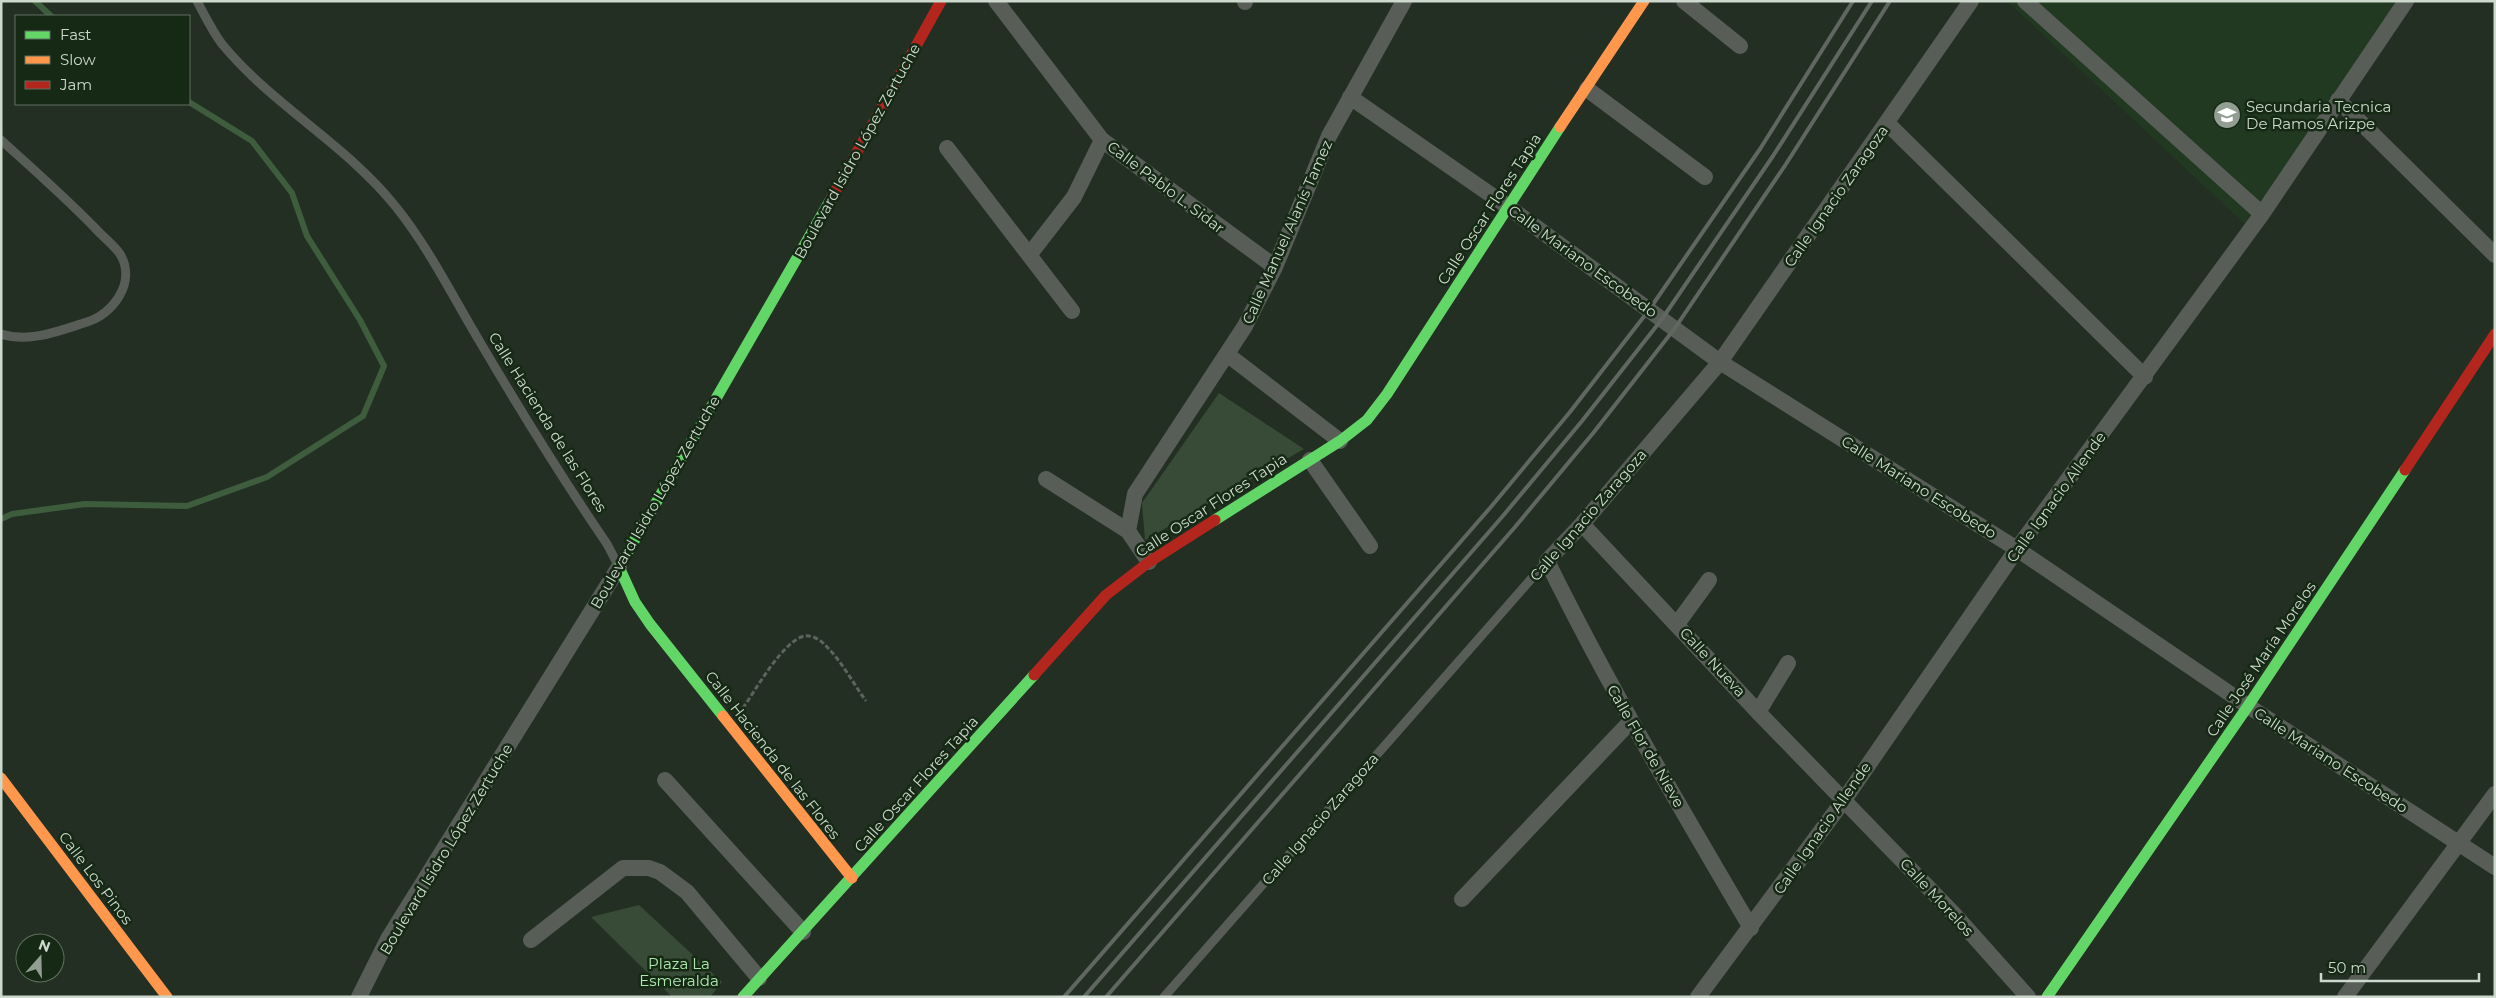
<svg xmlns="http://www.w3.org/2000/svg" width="2496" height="998" font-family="Montserrat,sans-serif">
<rect width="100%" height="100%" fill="#242f24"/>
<path fill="#213821" d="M2007,1H2403L2249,228Z"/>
<path fill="#374b37" d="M1219,393L1304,449L1145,540L1142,503Z
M639,905L722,982L710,997H672L591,917Z"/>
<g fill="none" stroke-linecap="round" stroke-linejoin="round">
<path stroke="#3d5d3d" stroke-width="6" d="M35,1L51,16
M1,519L12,514L85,504L187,506L267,477L363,416L384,366L360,320L307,236L292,193L252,141L189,102"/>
<path stroke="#5d635d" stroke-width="3" stroke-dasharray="5 2.5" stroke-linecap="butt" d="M743,708C755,691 784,639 805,636C812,635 821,640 825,645C841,660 853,683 866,701"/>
<path stroke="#585d58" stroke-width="9" d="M197,1C205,16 212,31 222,44C273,106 346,144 396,207C429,248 453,297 480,342C520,410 562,478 607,544L618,565
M1,140C33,169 66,198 96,229C103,237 114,245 120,254C137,282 113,314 87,322C59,331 30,343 1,334
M1164,997L1547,561"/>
<path stroke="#585d58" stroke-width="16" d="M996,1L1102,140L1275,267
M1245,1V2
M1684,1L1740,46
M2025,1L2262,214
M1587,89L1705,177
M1350,97L1507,206L1720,362L2017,549L2248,706L2495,867
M2338,100L2495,255
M1887,123L2145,377
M947,148L1072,311
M1030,254L1074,197L1102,140
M1228,355L1340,441
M1310,460L1370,546
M1046,479L1128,531
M1582,524L1758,712L1953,913L2028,997
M1149,562L1128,531L1135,494L1245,326L1275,267L1329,136L1404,1
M1677,624L1709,580
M1758,712L1788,663
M665,780L803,932
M1462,899L1631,721
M1751,928C1680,807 1609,687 1547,561L1582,524L1720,362L1971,1
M531,940L623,868H649L660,872L687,892L759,978
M359,997L388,939L619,567
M1698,997L1844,800L2017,549L2262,214L2406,1
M2345,997L2495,794"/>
<path stroke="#63d668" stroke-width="11" d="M1215,520L1340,441L1367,420L1387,394L1560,127
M723,716L650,624L635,602L619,567L831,199
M743,997L1034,675
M2047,997L2248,706L2405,470"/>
<path stroke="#ff974d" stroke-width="11" d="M1560,127L1644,1
M723,716L852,878
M1,778L167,997"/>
<path stroke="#b3261e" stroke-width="11" d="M831,199L941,1
M2405,470L2495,334
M1034,675L1106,595L1149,562L1215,520"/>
<path stroke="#606660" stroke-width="4" d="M1064,997L1490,508L1570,412L1649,310L1760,149L1853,1
M1084,997L1502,517L1582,421L1662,319L1773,156L1872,1
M1106,997L1515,527L1594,432L1675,328L1786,164L1890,1"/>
</g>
<defs>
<g id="school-disc" transform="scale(1.4375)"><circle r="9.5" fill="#919e91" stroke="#152915"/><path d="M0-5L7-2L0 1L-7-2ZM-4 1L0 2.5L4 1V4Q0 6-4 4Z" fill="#fff"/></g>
</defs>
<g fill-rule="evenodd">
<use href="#school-disc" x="2227" y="115"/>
</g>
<g text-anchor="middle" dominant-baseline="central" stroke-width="5" stroke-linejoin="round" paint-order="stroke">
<g font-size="15" fill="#ccd9cc" stroke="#152915" text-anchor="start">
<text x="2246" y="106">Secundaria Tecnica<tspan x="2246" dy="17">De Ramos Arizpe</tspan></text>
</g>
<g font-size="15" fill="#ccd9cc" stroke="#152915">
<text transform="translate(857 151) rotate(-61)">Boulevard Isidro López Zertuche</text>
<text transform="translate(1166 187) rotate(37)">Calle Pablo L. Sidar</text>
<text transform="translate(1836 196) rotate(-55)">Calle Ignacio Zaragoza</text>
<text transform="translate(1489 209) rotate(-57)">Calle Oscar Flores Tapia</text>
<text transform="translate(1287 232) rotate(-66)">Calle Manuel Alanís Tamez</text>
<text transform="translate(1583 261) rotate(36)">Calle Mariano Escobedo</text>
<text transform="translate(548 422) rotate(58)">Calle Hacienda de las Flores</text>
<text transform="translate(1919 487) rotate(32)">Calle Mariano Escobedo</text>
<text transform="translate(2056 497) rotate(-54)">Calle Ignacio Allende</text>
<text transform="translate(655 502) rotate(-60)">Boulevard Isidro López Zertuche</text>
<text transform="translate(1211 505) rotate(-33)">Calle Oscar Flores Tapia</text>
<text transform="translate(1588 515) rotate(-49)">Calle Ignacio Zaragoza</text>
<text transform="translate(2261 659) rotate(-56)">Calle José María Morelos</text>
<text transform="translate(1713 662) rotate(47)">Calle Nueva</text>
<text transform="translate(1646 746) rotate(60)">Calle Flor de Nieve</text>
<text transform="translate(773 755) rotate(52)">Calle Hacienda de las Flores</text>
<text transform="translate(2331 760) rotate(33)">Calle Mariano Escobedo</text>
<text transform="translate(916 784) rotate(-48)">Calle Oscar Flores Tapia</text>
<text transform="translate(1320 819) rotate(-49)">Calle Ignacio Zaragoza</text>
<text transform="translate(1822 828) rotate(-55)">Calle Ignacio Allende</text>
<text transform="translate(446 849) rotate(-59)">Boulevard Isidro López Zertuche</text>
<text transform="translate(96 878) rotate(53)">Calle Los Pinos</text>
<text transform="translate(1937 897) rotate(47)">Calle Morelos</text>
</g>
<g font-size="15" fill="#b0e9af" stroke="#152915">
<text x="679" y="963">Plaza La<tspan x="679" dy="17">Esmeralda</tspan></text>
</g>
</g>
<rect width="2496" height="998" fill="none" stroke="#ccd9cc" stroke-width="5"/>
<rect x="15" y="15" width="175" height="90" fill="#152915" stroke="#5e6f5e"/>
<rect x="25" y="31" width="25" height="8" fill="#63d668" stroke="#5e6f5e"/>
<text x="60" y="40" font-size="15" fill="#ccd9cc">Fast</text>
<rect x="25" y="56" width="25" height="8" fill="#ff974d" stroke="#5e6f5e"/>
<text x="60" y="65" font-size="15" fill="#ccd9cc">Slow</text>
<rect x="25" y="81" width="25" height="8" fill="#b3261e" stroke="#5e6f5e"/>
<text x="60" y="90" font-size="15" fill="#ccd9cc">Jam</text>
<g transform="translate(40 958) rotate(20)"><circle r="24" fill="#152915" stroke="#5e6f5e"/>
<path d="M0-4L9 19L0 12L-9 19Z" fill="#919e91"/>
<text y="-8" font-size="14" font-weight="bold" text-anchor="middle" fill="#ccd9cc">N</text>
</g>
<path d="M2321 973v8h158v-8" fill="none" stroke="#ccd9cc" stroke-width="2.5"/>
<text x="2328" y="973" font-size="15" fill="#ccd9cc" stroke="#152915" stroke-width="4" paint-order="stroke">50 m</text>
</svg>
